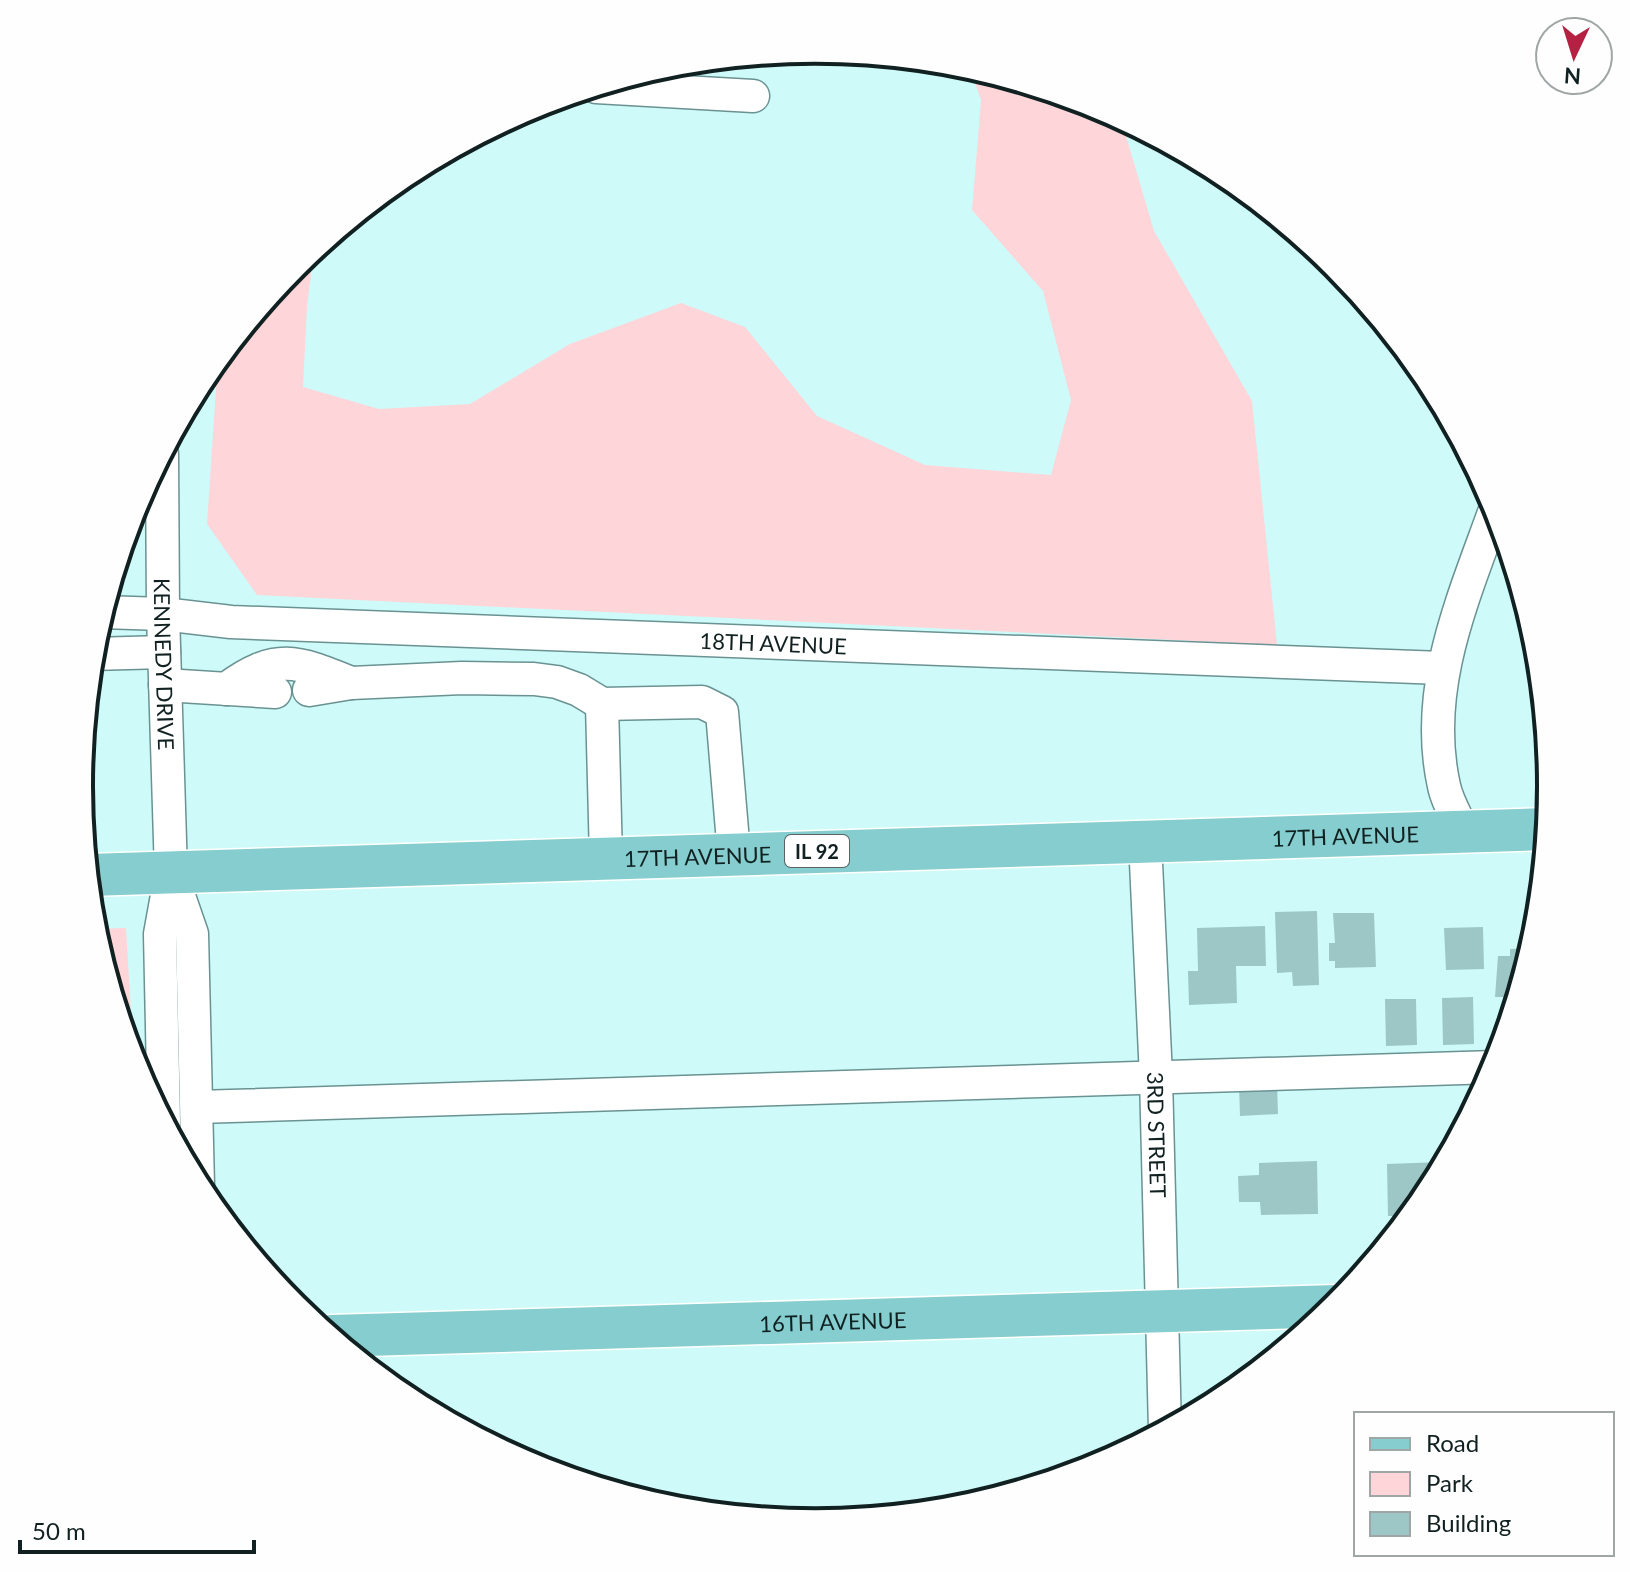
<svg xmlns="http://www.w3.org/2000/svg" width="1630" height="1572" font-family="Lato,sans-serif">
<rect width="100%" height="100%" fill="#cffafa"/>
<path fill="#fed5d8" d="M970,68L1097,106L1121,119L1154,231L1252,401L1277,645L257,595L207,524L218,359L295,265L314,250L307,306L303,387L379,409L470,404L570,344L681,303L745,327L817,416L925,465L1051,475L1071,400L1043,291L972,210L981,100Z
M126,928L134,1063L93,929Z"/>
<path fill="#9dc7c7" d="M1317,911L1319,985L1293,986L1292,972L1277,973L1275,912Z
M1333,913H1374L1376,967L1335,968V961H1329V943H1335Z
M1265,926L1266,966H1236L1237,1003L1189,1005L1188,971H1198L1197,928Z
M1483,927L1484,969L1446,970L1444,928Z
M1531,948L1516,997H1495L1498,956H1510V949Z
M1473,997L1474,1044L1443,1045L1442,998Z
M1385,999H1416L1417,1045L1386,1046Z
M1277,1084L1278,1114L1240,1116L1239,1085Z
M1317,1161L1318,1214L1261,1215L1260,1202H1239L1238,1176L1259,1175V1163Z
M1441,1162V1168L1427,1195L1407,1219V1216H1388L1387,1164Z"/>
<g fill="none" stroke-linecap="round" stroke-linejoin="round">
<g stroke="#6a9292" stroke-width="35">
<g id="minor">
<path d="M596,87L753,96"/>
<path id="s1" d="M162,454L163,614L171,873L160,934L164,1122"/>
<path id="s2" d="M102,612L163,614L231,622L1442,668"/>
<path d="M92,654L164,652"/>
<path d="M165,685L275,692"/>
<path d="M226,689C276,652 297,661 351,683"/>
<path d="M309,690L351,683L462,678L534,679L557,682L579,690L602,704L702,702L722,712L734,854"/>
<path d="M602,704L606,859"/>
<path d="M1463,831C1456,816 1447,801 1444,786C1422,688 1464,597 1496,507"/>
<path id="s3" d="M1145,841L1156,1077L1165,1430"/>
<path d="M172,876L192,934L198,1186"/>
<path d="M197,1107L1495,1067"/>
</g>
</g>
<g stroke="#fff" stroke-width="45">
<g id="major">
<path id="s4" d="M88,875L1547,829"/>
<path id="s5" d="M331,1336L1336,1306"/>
</g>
</g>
<use href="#minor" stroke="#fff" stroke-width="32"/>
<use href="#major" stroke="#85cdce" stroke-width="42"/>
</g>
<g text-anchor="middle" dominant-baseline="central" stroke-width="7" stroke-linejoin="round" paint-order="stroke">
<rect fill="#fefefe" stroke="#586363" stroke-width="2" x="785" y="835" width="64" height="32" rx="6"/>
<g font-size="20" font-weight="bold" fill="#112121">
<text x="817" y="851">IL 92</text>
</g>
<g font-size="22" fill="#112121" stroke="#fefefe">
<text stroke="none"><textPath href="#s2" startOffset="672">18TH AVENUE</textPath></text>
<text stroke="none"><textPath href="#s1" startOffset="210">KENNEDY DRIVE</textPath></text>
<text stroke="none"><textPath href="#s4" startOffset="1258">17TH AVENUE</textPath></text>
<text stroke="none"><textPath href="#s4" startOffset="610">17TH AVENUE</textPath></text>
<text stroke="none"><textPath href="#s3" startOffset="294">3RD STREET</textPath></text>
<text stroke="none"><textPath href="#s5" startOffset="502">16TH AVENUE</textPath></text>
</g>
</g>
<path d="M0 0H1630V1572H0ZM93 786a722 722 0 1 1 1444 0a722 722 0 1 1-1444 0Z" fill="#fefefe" fill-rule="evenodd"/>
<path fill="none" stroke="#112121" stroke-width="4" d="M93 786a722 722 0 1 1 1444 0a722 722 0 1 1-1444 0Z"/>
<rect x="1354" y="1412" width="260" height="144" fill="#fefefe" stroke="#9fa6a6" stroke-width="2"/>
<rect x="1370" y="1438" width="40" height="12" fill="#85cdce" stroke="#9fa6a6" stroke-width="2"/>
<text x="1426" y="1452" font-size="24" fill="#112121">Road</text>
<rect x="1370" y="1472" width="40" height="24" fill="#fed5d8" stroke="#9fa6a6" stroke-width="2"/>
<text x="1426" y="1492" font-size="24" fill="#112121">Park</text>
<rect x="1370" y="1512" width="40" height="24" fill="#9dc7c7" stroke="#9fa6a6" stroke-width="2"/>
<text x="1426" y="1532" font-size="24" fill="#112121">Building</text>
<g transform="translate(1574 56) rotate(184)"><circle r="38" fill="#fefefe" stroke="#9fa6a6" stroke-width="2"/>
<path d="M0-6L14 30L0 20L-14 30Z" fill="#b42143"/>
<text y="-12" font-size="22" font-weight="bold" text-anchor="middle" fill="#112121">N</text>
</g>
<path d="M20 1540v12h234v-12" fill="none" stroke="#112121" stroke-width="4"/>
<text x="32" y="1540" font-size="24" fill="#112121" stroke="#fefefe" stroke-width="6" paint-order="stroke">50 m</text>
</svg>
